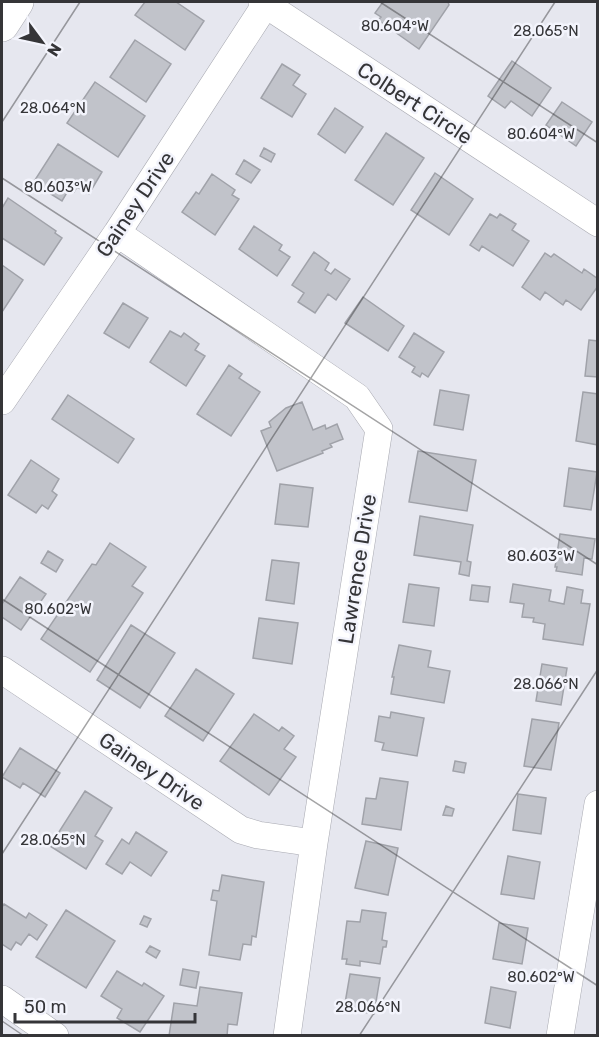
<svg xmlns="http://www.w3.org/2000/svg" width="599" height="1037" font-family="Rubik,sans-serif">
<rect width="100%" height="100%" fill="#e6e7ef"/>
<path fill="#c1c3ca" stroke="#a0a2a9" stroke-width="1.5" d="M145,2H176L204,21L185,50L135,15Z
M383,2H448L449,5L419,49L378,20L381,17L375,13Z
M135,40L171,64L146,102L110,77Z
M512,61L551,88L532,116L511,101L505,108L488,96Z
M282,64L300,75L293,85L306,94L292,117L261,98Z
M95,82L145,116L118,157L67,123Z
M562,102L592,122L576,146L546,125Z
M335,108L363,127L345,153L318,134Z
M386,133L424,158L393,205L355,180Z
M58,144L102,172L89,194L77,187L74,192L69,189L62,201L33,183Z
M264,148L275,154L271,162L260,156Z
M244,160L260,170L251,183L236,174Z
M435,173L473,199L449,235L411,210Z
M212,174L235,190L232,195L239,199L215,235L182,212L196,192L199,194Z
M8,198L56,231L55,233L62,238L44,265L2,238V208Z
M490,214L497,218L500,214L516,224L512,230L529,241L513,266L482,246L479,251L470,245Z
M254,226L282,245L279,250L290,257L277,276L239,249Z
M314,252L329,263L325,270L331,274L335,269L350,279L336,300L328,294L315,313L298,302L304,293L292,285Z
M545,253L551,257L554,254L582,273L584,269L598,279V286L581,310L566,300L563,305L545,292L540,300L522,287Z
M2,265L23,280L2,312Z
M363,297L404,326L388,351L345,323Z
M123,303L148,318L129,348L104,333Z
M170,331L181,337L184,333L199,344L195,350L205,356L186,386L150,362Z
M414,333L444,352L428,377L422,373L420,377L412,372L415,367L399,357Z
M589,340L598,341V377L585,376Z
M229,365L242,374L239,378L260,392L231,436L197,414Z
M440,390L469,395L463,430L434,425Z
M583,392L598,394V445L576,441Z
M68,395L134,439L118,463L52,419Z
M302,402L313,430L325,425L326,429L337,424L343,439L330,444L332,447L322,451L323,453L277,471L261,431L271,427L269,422L286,408Z
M418,451L476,460L467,511L409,502Z
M31,460L59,479L52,491L57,495L48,509L42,505L36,513L8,495Z
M569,468L597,472L591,510L564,506Z
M280,484L313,488L308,527L275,524Z
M420,516L473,525L467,561L471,562L469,576L459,574L461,562L414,555Z
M560,534L595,539L592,559L584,558L582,575L556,571L557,567H555Z
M110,543L146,567L132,586L143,593L90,672L41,639L92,564L96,565Z
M48,551L63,560L56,572L41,563Z
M272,560L299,563L294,604L266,600Z
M20,577L46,594L21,630L2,617V604Z
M409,584L439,588L434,626L403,622Z
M513,584L551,590L549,601L564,604L567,587L583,590L581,603L590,604L583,645L543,639L545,624L533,622L534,618L522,617L524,604L510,602Z
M472,585L490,587L488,602L470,600Z
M259,618L298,623L292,664L253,658Z
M131,625L175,653L140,708L97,680Z
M399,645L431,651L428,667L450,671L444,703L391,694L394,677H392Z
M542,664L567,668L561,705L536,701Z
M196,669L234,694L203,741L165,716Z
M391,712L424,718L417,756L382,750L384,743L375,741L379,716L390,718Z
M254,714L279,731L282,727L294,736L284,749L296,757L269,795L220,761Z
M532,719L559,723L551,770L524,766Z
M20,748L60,773L45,797L23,783L20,788L2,777Z
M455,761L466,763L464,773L453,771Z
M380,778L408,782L401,830L362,824L366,798L376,799Z
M85,791L112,808L95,836L103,841L86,869L50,846Z
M518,794L546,798L541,834L513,830Z
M446,806L454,809L452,816L443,815Z
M136,832L167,852L151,876L130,862L122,874L106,864L122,839L129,844Z
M366,841L398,848L388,895L355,888Z
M508,856L540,862L534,899L501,894Z
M222,875L264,882L256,937L252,936L251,945L243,944L240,960L209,955L217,901L211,900L213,890L219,891Z
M4,904L26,918L29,913L47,925L37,940L29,934L21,945L16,942L11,950L2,944V907Z
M66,910L115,941L86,988L36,957Z
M362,910L386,913L382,940L387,941L386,947H383L380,964L360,961V966L346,964L347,959H342L347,921L360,922Z
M144,916L151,919L147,927L140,924Z
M499,923L528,928L522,964L493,959Z
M150,946L160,951L156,958L146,952Z
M183,969L199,972L196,988L180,985Z
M117,971L142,986L144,983L164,996L140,1032L117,1018L122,1009L101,996Z
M350,974L380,978L374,1014L344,1009Z
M200,987L242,993L237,1025L228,1024L227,1036H169L174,1003L197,1006Z
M491,987L516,992L510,1028L485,1023Z"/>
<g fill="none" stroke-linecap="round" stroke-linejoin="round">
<g stroke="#a8a9b1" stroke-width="28">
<path id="street" d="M262,2L598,223
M117,233L357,397L379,429L314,843L287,1036
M2,401L117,233L266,4
M2,670L241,830L258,835L314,843
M2,999L55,1036
M560,1036L598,804"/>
</g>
<g stroke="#a8a9b1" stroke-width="34">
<path id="secondary" d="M2,25L17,2"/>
</g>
<use href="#street" stroke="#fff" stroke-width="27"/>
<use href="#secondary" stroke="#fff" stroke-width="33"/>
</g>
<path fill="none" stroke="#353538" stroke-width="1.5" stroke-opacity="0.45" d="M380,2L598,143M2,122L80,2M2,178L598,565M2,599L598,986M2,854L555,2M2,1021L24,1036M359,1036L598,669"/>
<g text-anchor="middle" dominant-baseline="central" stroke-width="5" stroke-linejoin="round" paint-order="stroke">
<g font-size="21" fill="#353538" stroke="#f3f4fc">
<text transform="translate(415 103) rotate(33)">Colbert Circle</text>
<text transform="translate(135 204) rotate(-56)">Gainey Drive</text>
<text transform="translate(357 569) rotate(-81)">Lawrence Drive</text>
<text transform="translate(152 771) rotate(34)">Gainey Drive</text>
</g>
</g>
<g font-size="15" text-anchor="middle" fill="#353538" stroke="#f3f4fc" stroke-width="5" stroke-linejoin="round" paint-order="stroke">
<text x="395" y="31">80.604°W</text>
<text x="546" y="36">28.065°N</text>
<text x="53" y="113">28.064°N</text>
<text x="541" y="139">80.604°W</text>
<text x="58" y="192">80.603°W</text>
<text x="541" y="561">80.603°W</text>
<text x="58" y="614">80.602°W</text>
<text x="546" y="689">28.066°N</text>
<text x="53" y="845">28.065°N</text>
<text x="541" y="982">80.602°W</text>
<text x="368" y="1012">28.066°N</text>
</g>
<rect width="599" height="1037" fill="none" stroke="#353538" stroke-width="6"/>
<g transform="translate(42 42) rotate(123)" stroke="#f3f4fc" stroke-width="4.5" paint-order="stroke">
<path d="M0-4.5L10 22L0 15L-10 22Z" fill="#353538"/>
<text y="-9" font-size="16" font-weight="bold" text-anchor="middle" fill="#353538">N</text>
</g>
<path d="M15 1013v9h180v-9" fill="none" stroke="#353538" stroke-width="3"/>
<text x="24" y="1013" font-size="18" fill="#353538" stroke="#f3f4fc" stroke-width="4.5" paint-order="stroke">50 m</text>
</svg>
